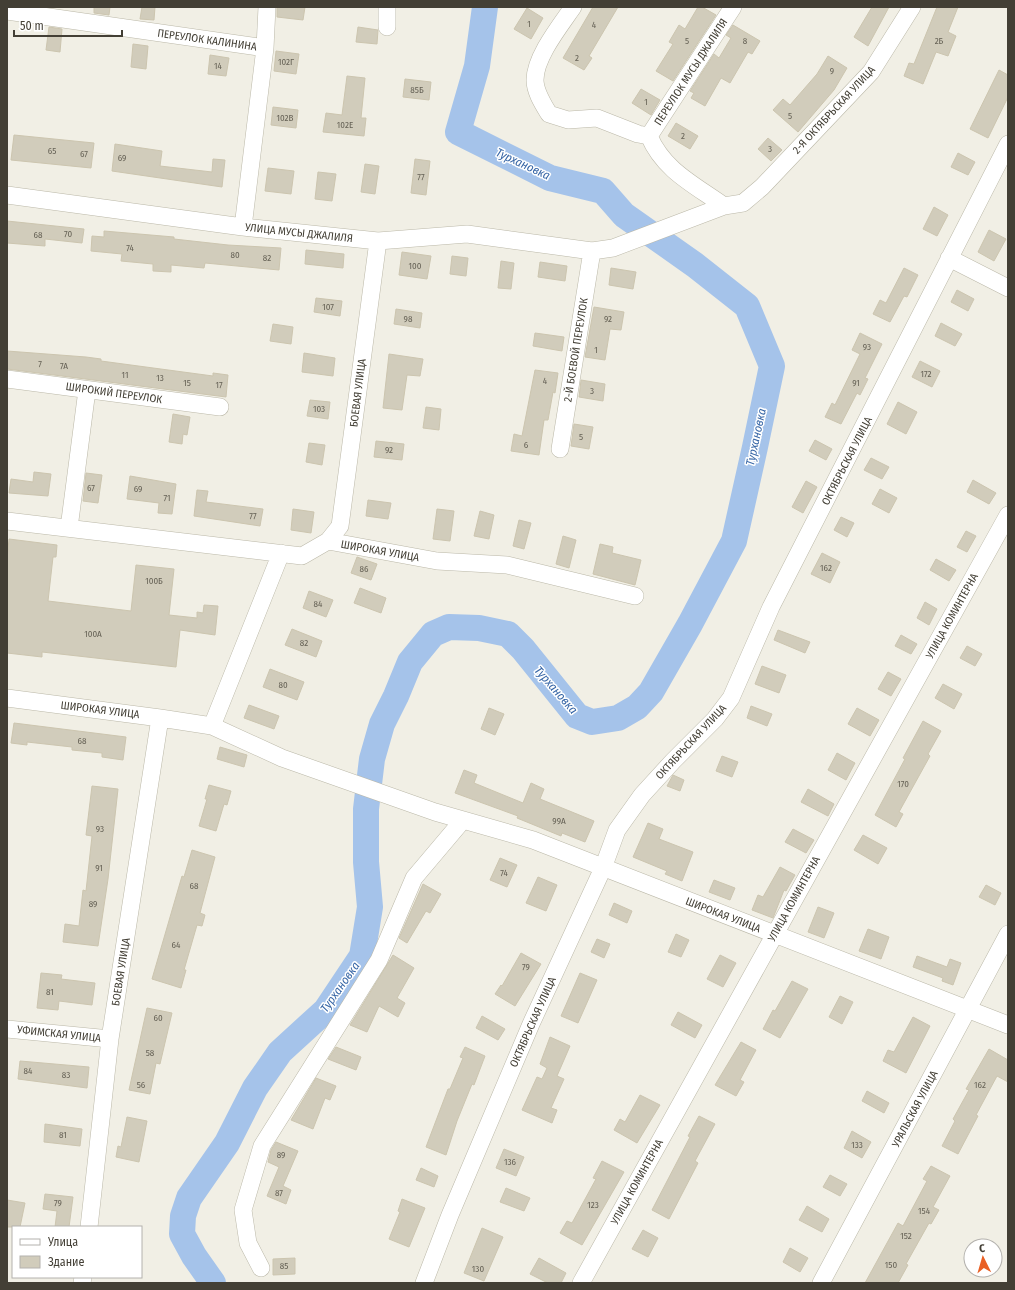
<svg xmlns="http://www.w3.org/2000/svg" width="1015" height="1290" font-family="'Fira Sans Condensed',sans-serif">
<rect width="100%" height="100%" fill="#f1efe5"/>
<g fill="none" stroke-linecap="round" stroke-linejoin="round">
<path stroke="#a5c3ea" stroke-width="26" d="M213,1283L194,1256L182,1234L183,1216L189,1198L227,1143L255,1088L280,1052L326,1010L362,956L370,907L366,862V809L372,759L382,724L396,696L410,662L433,634L449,627L479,628L508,634L523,649L577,716L592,722L618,718L637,707L651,692L690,624L734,541L755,447L772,366L747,306L695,265L624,215L603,191L550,178L458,132L477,66L485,7"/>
</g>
<path fill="#d1ccbb" stroke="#ccc5af" d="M94,7H110L109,15L94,13Z
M142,7H155L154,20L140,19Z
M277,7H305L303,20L277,17Z
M593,7H618L589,56L592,58L584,70L563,58Z
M698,7H702L716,15L673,81L656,71L673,44L669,42L679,25L685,29Z
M872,7H889L868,46L854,37Z
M937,7H958L948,32L956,36L948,56L936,52L923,84L904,76L909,63L914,64Z
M527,8L543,18L531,39L514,29Z
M733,25L760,41L752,54L748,52L730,83L721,78L705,106L691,98L694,93L690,91L714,54L719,58L731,38L726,35Z
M49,27L62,29L60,52L46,50Z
M358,27L378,30L377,44L356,42Z
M133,44L148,46L146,69L131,67Z
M276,51L299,54L296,74L274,71Z
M210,55L229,58L226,76L208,74Z
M828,56L847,68L834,90L798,132L773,110L783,99L790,105L817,74Z
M999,70L1008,75V97L988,138L970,129Z
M347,76L365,78L361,118H366L364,136L323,132L326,113L342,115Z
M405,79L431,82L429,100L403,97Z
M641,89L660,100L651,115L632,103Z
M273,107L298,110L296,128L271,125Z
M676,123L698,136L690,149L668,136Z
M14,135L94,143L91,168L11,160Z
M768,138L782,150L771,161L758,149Z
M115,144L162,151L160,166L212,172L213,159L225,160L222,187L112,171Z
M958,153L975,162L968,175L951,167Z
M415,159L430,161L426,195L411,193Z
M365,164L379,166L375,194L361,192Z
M268,168L294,171L291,194L265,191Z
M318,172L336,174L332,201L315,199Z
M934,207L948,215L937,236L923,229Z
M7,221L84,229L82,243L45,239V246L7,243Z
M989,230L1006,239L994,261L978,252Z
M104,231L174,237V239L228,245L281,248L279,270L205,263L204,268L171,265V272L153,271V264L121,261L122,254L91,251L92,236L104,237Z
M306,250L344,254L343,268L305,264Z
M402,252L431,256L427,279L399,275Z
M452,256L468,258L466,276L450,274Z
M501,261L514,263L511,289L498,288Z
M540,262L567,266L565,281L538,277Z
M611,268L636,272L633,289L609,285Z
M904,268L918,275L907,297L904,296L890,322L873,314L880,300L886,303Z
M957,290L974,299L968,311L951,302Z
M316,298L342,301L340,316L314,312Z
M594,307L624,312L621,330L610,329L605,360L585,357Z
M396,309L422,313L420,328L394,324Z
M941,323L962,334L955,346L935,336Z
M273,324L293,327L291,344L270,341Z
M535,333L564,337L562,351L533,346Z
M860,333L882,344L865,378L868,379L860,395L857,393L841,424L825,417L832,403L835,405L860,354L852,350Z
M7,351L86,357L101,359V361L213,376V373L228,375L226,397L7,369Z
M304,353L335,358L333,376L302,372Z
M389,354L423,359L420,376L407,375L402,410L383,408Z
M920,361L940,371L932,387L912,377Z
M535,370L558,373L555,393L553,392L548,420H544L539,455L511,451L514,434L522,436Z
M581,380L605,384L603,401L579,397Z
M310,400L330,402L328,419L307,416Z
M898,402L917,412L906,434L887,424Z
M426,407L441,409L439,430L423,428Z
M173,414L190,417L187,435L183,434L182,444L169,442Z
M574,424L593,427L589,449L571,446Z
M815,440L832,449L826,460L809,451Z
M376,441L404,444L402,460L374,457Z
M309,443L325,445L322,465L306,462Z
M871,458L889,467L882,479L864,470Z
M34,472L51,474L48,496L9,493L11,479L33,482Z
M86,473L102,475L98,503L83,501Z
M130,476L176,484L172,514L158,513L159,503L127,499Z
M973,480L996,493L989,504L967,492Z
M806,481L817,487L803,513L792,507Z
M880,489L897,498L889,513L872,504Z
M197,490L208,491L206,502L263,509L260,526L194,516Z
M368,500L391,503L388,519L366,516Z
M293,509L314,512L311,533L291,530Z
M437,509L454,511L450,541L433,539Z
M480,511L494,515L489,539L474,536Z
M841,517L854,523L847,537L834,530Z
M519,520L531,523L524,549L513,546Z
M966,531L976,536L967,552L957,547Z
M563,536L576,540L569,568L556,564Z
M9,539L57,545L56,557H53L48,601L131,611L136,565L174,569L169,615L197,618V612L203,613L204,605L218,606L215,635L180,630L176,667L42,652V657L7,653V559Z
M600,544L613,547L612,553L641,560L635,585L593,574Z
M822,553L840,562L830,583L811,574Z
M357,557L377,564L371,580L351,573Z
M936,559L956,570L949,581L930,570Z
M360,588L386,598L381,613L354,603Z
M309,591L333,600L326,617L303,608Z
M925,602L937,609L929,625L917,618Z
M292,629L322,641L316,657L285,645Z
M778,630L810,642L805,653L774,640Z
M901,635L917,644L911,654L895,646Z
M967,646L982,654L975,666L960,658Z
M762,666L786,675L779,693L755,684Z
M270,669L304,682L297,700L263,687Z
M888,672L901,679L891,696L878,689Z
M943,684L962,694L954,709L935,698Z
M249,705L279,716L274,729L244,718Z
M751,706L772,714L767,726L747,718Z
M489,708L504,714L495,735L481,729Z
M857,708L879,720L870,736L848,724Z
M923,721L941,731L928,754L930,756L899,812L903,814L896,827L875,815L905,759L903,758Z
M14,723L126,737L123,760L102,757V753L72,750V747L27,742V745L11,743Z
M220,747L247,755L244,767L217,759Z
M837,753L855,763L846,780L828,770Z
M722,756L738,762L732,777L716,771Z
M464,770L477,775L474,783L523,803L531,783L544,789L540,799L594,821L585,842L562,833L561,836L517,818L518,816L455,793Z
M673,775L684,780L680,791L667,786Z
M209,785L231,791L227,805L224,804L216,831L199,826L207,799H205Z
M92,786L118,789L108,879L98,946L63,942L65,924L79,926L83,890L86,891L92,836L86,835Z
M808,789L834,804L828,816L801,802Z
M648,823L663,829L659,839L693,852L682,881L665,874L667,871L633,857Z
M793,829L814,840L806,853L785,842Z
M863,835L887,848L878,864L854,850Z
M192,850L215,857L200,913L205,915L202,926L197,925L184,970H186L181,988L152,979L182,876L184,877Z
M500,858L517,865L507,887L490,880Z
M780,867L795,875L786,891L784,890L773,918L752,910L758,895L763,897Z
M538,877L557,885L546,911L526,903Z
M714,880L735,888L730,900L709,892Z
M423,884L441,894L430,913L426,911L407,943L399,938Z
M986,885L1001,893L995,905L979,897Z
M614,903L632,911L627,923L609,915Z
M818,907L834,913L824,938L808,932Z
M868,929L889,937L881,959L859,951Z
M676,934L689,940L681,957L668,952Z
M597,939L610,944L604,958L591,952Z
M521,953L541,964L515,1006L495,994L501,985L502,986Z
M393,955L414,968L397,998L405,1003L398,1017L379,1006L367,1032L350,1025Z
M720,955L736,963L723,987L707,979Z
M917,956L947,967L950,959L961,963L953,985L942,981L943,978L913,967Z
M41,973L62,975L61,979L95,983L92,1005L59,1001L58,1010L37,1008Z
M580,973L597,980L578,1023L561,1016Z
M792,981L808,989L780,1038L763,1029L773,1010L775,1011Z
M840,996L853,1002L842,1024L829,1017Z
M147,1008L172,1013L160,1064L156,1063L150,1094L129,1090Z
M678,1012L702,1025L695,1038L671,1025Z
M482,1016L505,1029L498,1040L476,1028Z
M913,1017L930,1026L906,1073L883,1061L888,1050L894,1052Z
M550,1037L570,1046L557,1076L564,1079L551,1108L557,1110L552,1123L522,1110L537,1077L542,1079L547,1068L540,1064Z
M741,1042L756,1050L740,1080L744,1082L736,1096L715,1085Z
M336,1047L361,1057L356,1070L328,1059Z
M465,1047L485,1056L474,1085L472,1084L457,1121L446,1155L426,1147L448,1089H450L463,1058L460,1057Z
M989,1049L1008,1060V1082L997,1076L976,1115L978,1116L958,1154L942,1146L955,1121L953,1119L969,1090L966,1089Z
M20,1061L89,1067L87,1088L18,1079Z
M316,1078L336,1086L330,1100L325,1098L313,1129L291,1120Z
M867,1091L889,1103L884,1113L862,1101Z
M640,1095L660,1105L637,1143L614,1130L620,1119L625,1122Z
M699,1116L715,1124L695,1161L698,1163L669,1219L652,1210L690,1137L688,1136Z
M127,1117L147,1121L139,1162L116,1157L118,1146L121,1147Z
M45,1124L82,1129L80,1146L44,1142Z
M852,1131L871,1142L862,1158L844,1148Z
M276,1142L298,1151L283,1186L291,1190L286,1204L267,1196L279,1167L268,1162L271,1150Z
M504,1149L524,1157L516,1176L496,1168Z
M602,1161L624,1172L582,1245L560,1233L567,1221L572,1223L596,1179L593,1178Z
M931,1166L950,1176L933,1207L939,1210L931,1224L929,1223L906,1264L908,1265L898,1283H865L898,1223L903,1226L927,1181L923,1179Z
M421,1168L438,1176L434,1187L416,1180Z
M830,1175L847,1184L840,1196L823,1187Z
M506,1188L530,1198L524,1211L500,1202Z
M45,1194L73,1197L69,1227H55L57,1211L43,1209Z
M402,1199L425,1208L409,1247L389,1239L400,1212L398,1211Z
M7,1200L25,1203L20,1227H7Z
M807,1206L829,1219L822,1232L799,1220Z
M482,1228L503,1237L484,1281L464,1273Z
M643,1230L658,1238L648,1257L632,1249Z
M790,1248L808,1258L800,1272L783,1262Z
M295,1258V1274L273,1275V1259Z
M539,1258L566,1273L561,1283H548L530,1274Z"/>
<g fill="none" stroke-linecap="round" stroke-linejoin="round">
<g stroke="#bbb8a8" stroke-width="18">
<path id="minor" d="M573,7C560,26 535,57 535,80C535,92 543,104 549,114L568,120L597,118L638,134L649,136C664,171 695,185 724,206L743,203L762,187L871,72L912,7
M7,11L265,48
M387,27V7
M649,136L733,7
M7,195L243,227L378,241L467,234L592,251L613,248L724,206
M243,227L265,48L267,7
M949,258L1008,288
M7,379L220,407
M560,449L592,251
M7,521L302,556L328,541L437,561L507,565L635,596
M69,528L87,390
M328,541L340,526L378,241
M7,698L160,718L212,726L282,758L435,812L533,840L1008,1025
M212,726L281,553
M7,1029L110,1039
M89,1227L110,1039L160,718
M261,1268L248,1243L243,1210L262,1146L379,960L414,878L463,820
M82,1283L83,1277
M424,1283L450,1215L531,1024L603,868L617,830L642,795L673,761L715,719L731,698L771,607L1008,144
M581,1283L1008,515
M821,1283L1008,934"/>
</g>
<use href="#minor" stroke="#fff" stroke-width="17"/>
</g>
<g text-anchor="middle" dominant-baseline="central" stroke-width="3" stroke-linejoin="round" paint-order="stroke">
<g font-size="9" fill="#666256">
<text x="529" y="24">1</text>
<text x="594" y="25">4</text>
<text x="687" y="41">5</text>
<text x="745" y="41">8</text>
<text x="939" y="41">2Б</text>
<text x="577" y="58">2</text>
<text x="286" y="62">102Г</text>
<text x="218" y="66">14</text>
<text x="832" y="71">9</text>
<text x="417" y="90">85Б</text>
<text x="646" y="102">1</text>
<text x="790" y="116">5</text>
<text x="285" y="118">102В</text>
<text x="345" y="125">102Е</text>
<text x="683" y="136">2</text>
<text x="770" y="149">3</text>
<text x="52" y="151">65</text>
<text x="84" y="154">67</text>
<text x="122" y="158">69</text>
<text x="421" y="177">77</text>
<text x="68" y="234">70</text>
<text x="38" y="235">68</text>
<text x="130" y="248">74</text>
<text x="235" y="255">80</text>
<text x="267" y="258">82</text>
<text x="415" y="266">100</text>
<text x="328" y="307">107</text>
<text x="408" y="319">98</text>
<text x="608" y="319">92</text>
<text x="867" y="347">93</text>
<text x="596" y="350">1</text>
<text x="40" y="364">7</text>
<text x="64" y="366">7А</text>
<text x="926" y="374">172</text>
<text x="125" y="375">11</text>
<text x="160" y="378">13</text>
<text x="545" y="381">4</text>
<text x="187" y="383">15</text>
<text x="856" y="383">91</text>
<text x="219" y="385">17</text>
<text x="592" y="391">3</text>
<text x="319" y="409">103</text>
<text x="581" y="437">5</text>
<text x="526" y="445">6</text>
<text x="389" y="450">92</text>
<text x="91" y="488">67</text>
<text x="138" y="489">69</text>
<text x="167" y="498">71</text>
<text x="253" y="516">77</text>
<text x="826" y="568">162</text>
<text x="364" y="569">86</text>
<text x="154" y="581">100Б</text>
<text x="318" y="604">84</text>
<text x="93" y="634">100А</text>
<text x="304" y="643">82</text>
<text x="283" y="685">80</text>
<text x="82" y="741">68</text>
<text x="903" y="784">170</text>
<text x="559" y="821">99А</text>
<text x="100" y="829">93</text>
<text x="99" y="868">91</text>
<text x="504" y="873">74</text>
<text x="194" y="886">68</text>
<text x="93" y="904">89</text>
<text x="176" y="945">64</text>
<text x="526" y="967">79</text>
<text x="50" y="992">81</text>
<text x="158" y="1018">60</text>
<text x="150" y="1053">58</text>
<text x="28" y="1071">84</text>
<text x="66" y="1075">83</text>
<text x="141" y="1085">56</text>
<text x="980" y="1085">162</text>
<text x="63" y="1135">81</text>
<text x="857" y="1145">133</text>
<text x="281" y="1155">89</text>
<text x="510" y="1162">136</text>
<text x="279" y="1193">87</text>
<text x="58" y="1203">79</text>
<text x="593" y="1205">123</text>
<text x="924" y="1211">154</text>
<text x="906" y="1236">152</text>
<text x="891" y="1265">150</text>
<text x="284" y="1266">85</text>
<text x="478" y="1269">130</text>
</g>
<g font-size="11" fill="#433f35" stroke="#fff">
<text transform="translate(207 40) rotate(8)">ПЕРЕУЛОК КАЛИНИНА</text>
<text transform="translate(691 72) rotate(-57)">ПЕРЕУЛОК МУСЫ ДЖАЛИЛЯ</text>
<text transform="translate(834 110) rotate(-47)">2-Я ОКТЯБРЬСКАЯ УЛИЦА</text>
<text transform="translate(299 233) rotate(6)">УЛИЦА МУСЫ ДЖАЛИЛЯ</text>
<text transform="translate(576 350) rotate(-81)">2-Й БОЕВОЙ ПЕРЕУЛОК</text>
<text transform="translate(114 393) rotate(8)">ШИРОКИЙ ПЕРЕУЛОК</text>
<text transform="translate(358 393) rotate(-83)">БОЕВАЯ УЛИЦА</text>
<text transform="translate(847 461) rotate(-63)">ОКТЯБРЬСКАЯ УЛИЦА</text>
<text transform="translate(380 551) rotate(10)">ШИРОКАЯ УЛИЦА</text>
<text transform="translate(952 616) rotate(-61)">УЛИЦА КОМИНТЕРНА</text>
<text transform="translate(100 710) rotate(7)">ШИРОКАЯ УЛИЦА</text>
<text transform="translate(691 742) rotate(-47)">ОКТЯБРЬСКАЯ УЛИЦА</text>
<text transform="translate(794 899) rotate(-61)">УЛИЦА КОМИНТЕРНА</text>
<text transform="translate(723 915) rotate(21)">ШИРОКАЯ УЛИЦА</text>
<text transform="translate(121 972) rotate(-81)">БОЕВАЯ УЛИЦА</text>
<text transform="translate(533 1022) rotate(-66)">ОКТЯБРЬСКАЯ УЛИЦА</text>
<text transform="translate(59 1034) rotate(6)">УФИМСКАЯ УЛИЦА</text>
<text transform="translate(915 1109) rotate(-62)">УРАЛЬСКАЯ УЛИЦА</text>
<text transform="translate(637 1182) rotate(-61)">УЛИЦА КОМИНТЕРНА</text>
</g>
<g font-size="12" font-style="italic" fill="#3766a6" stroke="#fff">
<text transform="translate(523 164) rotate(25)">Турхановка</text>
<text transform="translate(756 437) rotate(-78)">Турхановка</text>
<text transform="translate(556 690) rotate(49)">Турхановка</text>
<text transform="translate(340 987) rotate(-55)">Турхановка</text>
</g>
</g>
<rect width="1015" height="1290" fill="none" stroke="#433f35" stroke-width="16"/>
<rect x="12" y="1226" width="130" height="52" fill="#ffffff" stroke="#b4b2ae"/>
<rect x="20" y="1239" width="20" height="6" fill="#ffffff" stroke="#b4b2ae"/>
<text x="48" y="1246" font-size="12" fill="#433f35">Улица</text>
<rect x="20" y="1256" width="20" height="12" fill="#d1ccbb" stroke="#b4b2ae"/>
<text x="48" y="1266" font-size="12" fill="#433f35">Здание</text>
<g transform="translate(983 1258) rotate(355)"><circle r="19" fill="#ffffff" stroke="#b4b2ae"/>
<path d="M0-3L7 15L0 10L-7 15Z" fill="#e95f23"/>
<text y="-6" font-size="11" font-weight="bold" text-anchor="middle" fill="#433f35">С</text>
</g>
<path d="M14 30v6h108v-6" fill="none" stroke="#433f35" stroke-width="2"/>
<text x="20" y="30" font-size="12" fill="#433f35" stroke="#ffffff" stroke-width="3" paint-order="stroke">50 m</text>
</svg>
